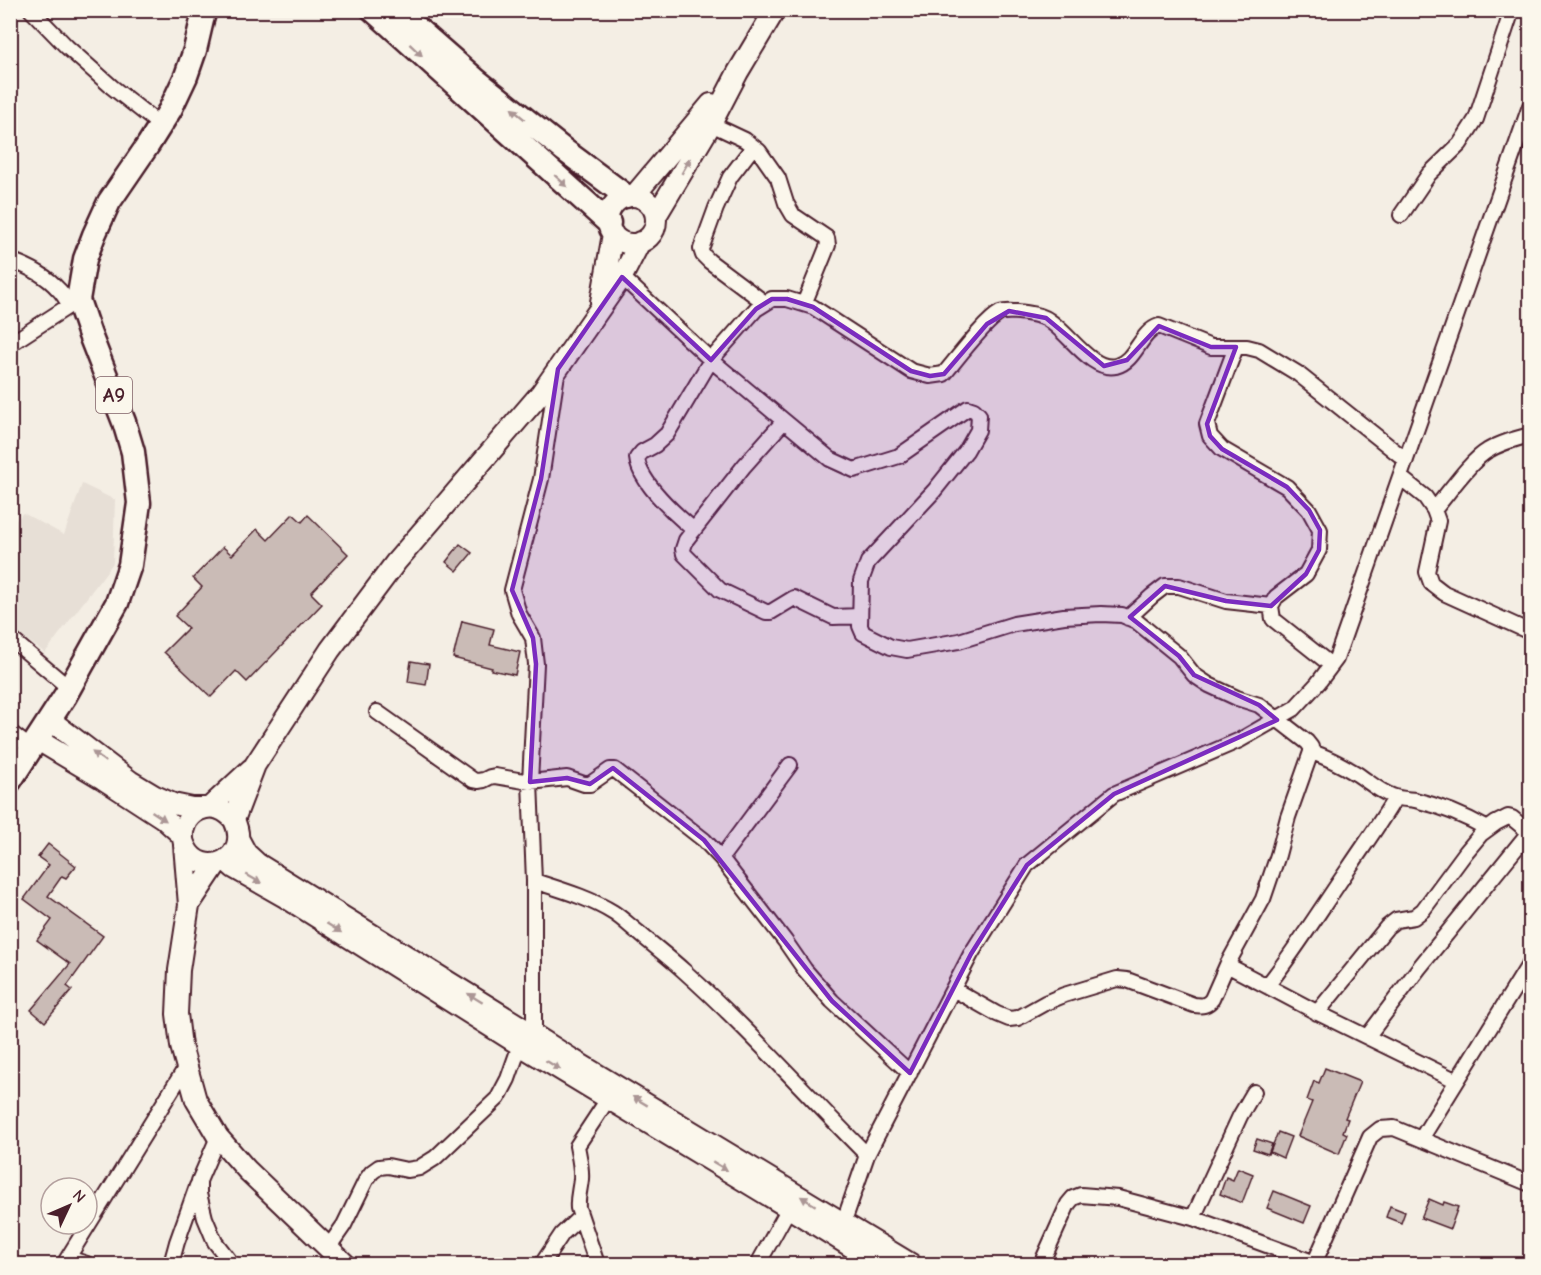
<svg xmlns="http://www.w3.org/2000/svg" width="1541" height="1275" font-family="'Comic Neue',sans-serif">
<rect width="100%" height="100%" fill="#f4eee4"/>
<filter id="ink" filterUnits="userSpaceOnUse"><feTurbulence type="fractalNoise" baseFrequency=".0167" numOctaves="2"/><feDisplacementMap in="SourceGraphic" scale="12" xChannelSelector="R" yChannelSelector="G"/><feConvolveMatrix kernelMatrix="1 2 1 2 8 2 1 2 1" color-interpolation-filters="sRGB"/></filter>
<g filter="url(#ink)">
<path fill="#e7dfd6" d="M82,484L115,500L113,563L45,653L11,628V525L23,513L64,535Z"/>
<path fill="#cabbb6" stroke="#4a1f2b" stroke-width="1.5" d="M293,514L302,522L308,515L348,554L311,593L322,604L247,682L236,671L211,697L164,652L188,628L175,616L202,587L193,578L223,547L232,555L257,529L268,540Z
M460,544L472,553L457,571L446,562Z
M462,621L494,629L490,645L520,652L515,675L491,670L492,668L453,658Z
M411,661L429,664L426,685L408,682Z
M48,844L76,866L66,878L62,876L48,896L103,936L67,986L72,990L45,1022L31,1010L70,964L37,940L52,920L24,899L49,865L38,857Z
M1325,1068L1360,1082L1345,1118L1348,1119L1343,1132L1347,1134L1339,1154L1298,1136L1312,1102L1307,1100L1314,1081L1319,1083Z
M1278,1132L1291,1137L1283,1158L1270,1152Z
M1257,1139L1272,1144L1268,1154L1253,1149Z
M1238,1168L1253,1174L1242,1203L1220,1194L1226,1177L1233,1180Z
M1274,1191L1311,1206L1304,1223L1267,1208Z
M1429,1199L1443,1205L1444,1202L1458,1207L1450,1229L1421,1218Z
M1390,1206L1405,1212L1401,1223L1386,1217Z"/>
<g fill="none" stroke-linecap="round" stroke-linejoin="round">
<g stroke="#4a1f2b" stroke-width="18">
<path id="minor" d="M31,10L67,47L112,87L160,125
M711,124L745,140L759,151L778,178L786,203L793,215L827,238L828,245L804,304
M753,147L730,177L716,208L701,249L703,255L709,261L765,303
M1401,215L1429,174L1460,144L1476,119L1512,10
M10,260C27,266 46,275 58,289C63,293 66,300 70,305
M622,277L711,360L830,459L854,470L899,456L968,408L974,410L979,415L978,430L966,451L934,491L868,562L861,581L860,626L863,633L891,647L907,650L959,641L1014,624L1064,616L1101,614L1122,615L1136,621L1179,656L1194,675L1209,685L1237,698L1259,705L1307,742L1311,747V752L1288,817L1278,855L1263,899L1227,965L1212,999C1207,1006 1202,1006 1194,1005L1127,980L1117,979L1064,995L1045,1003L1018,1018L1009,1019L997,1014L953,989
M10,344L78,300
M1236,347L1207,424L1210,436L1222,449L1287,487L1309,510L1320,530L1319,550L1306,574L1276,597L1271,606L1273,619L1331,665
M784,421L744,466L686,540L683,549L684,554L720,590L766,612H771L794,598L833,617L860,616
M1400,477L1425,497L1434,510L1438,521L1427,572L1431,583L1444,593L1530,632
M1434,510C1447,495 1471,460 1487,451C1500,443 1515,439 1530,435
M694,530C676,515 639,482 637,458L642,452L655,445L667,434L711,360L756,309L772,299H787L813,307L911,371L930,376L944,374C956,360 985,321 1000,313C1006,311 1012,312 1018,312C1028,313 1037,314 1045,318C1067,329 1090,372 1116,366C1136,361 1140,332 1159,326L1211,347H1247L1259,350L1297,373L1406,460
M1128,618L1152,596L1165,586H1179L1226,601L1271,606
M10,638L69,688
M377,712L473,780L478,781L484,780L490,777L495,776L530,782L567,778L584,784H590L610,770H615L704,840L721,858L785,941L805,970L832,1001L910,1073
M10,732L32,749
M1311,752C1328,757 1342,765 1357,774C1369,782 1379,791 1392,796C1399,799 1407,799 1415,800C1441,806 1465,816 1488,829
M721,858L790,765
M534,881C562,890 590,898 614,913C623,919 631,927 639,933C654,946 670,958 684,971C749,1029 806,1094 867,1155
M1227,965L1322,1015L1457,1081
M1267,986C1297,948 1322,907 1349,868C1365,844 1381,822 1395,798
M1317,1013L1387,927L1396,920L1414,917L1423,910L1466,852L1481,834L1496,823L1508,817L1512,818L1529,832
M534,1035V881L530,782L536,664L533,638L519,614L512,590L541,479L557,374
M1367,1037L1419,968L1530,831
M218,1137L199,1181V1194L205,1218L215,1242L232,1264
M1421,1139L1530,963
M1193,1218L1240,1116L1254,1092
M843,1224L867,1155L971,954L1027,865L1114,794L1240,740L1294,709L1318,683L1336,659L1530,106
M328,1248L344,1225L366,1180L372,1172L379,1167L388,1166L407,1170L419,1168L435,1158L498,1098L508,1079L520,1045
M68,1258L87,1264
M64,1264L186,1067
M171,1264L177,1242L197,1186
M542,1264L562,1234L580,1217
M597,1264L578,1208C577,1198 580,1190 581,1179C582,1168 579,1157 577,1146L608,1099
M758,1264L789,1208
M1041,1264L1068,1204L1073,1198L1081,1195L1118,1198L1193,1218L1318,1264
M1314,1264L1370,1137L1380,1129L1394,1128L1530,1184"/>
</g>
<g stroke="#4a1f2b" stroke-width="24">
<path id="secondary" d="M634,196L711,104
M608 220a24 24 0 1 1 48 0a24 24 0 1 1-48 0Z
M656,216L711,124L738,72L775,10
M601,302L613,234
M50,720L130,781L155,796L173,804L192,808H206
M38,740L103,779L163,818L183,836
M210,807L251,769
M234,820C230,815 225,811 219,809C206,804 190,812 185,825C182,832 182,841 186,848C202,880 253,860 234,820L255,765L330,650L396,562L541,393L622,277L640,242
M239,840L246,853L258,864L534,1035L570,1058L911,1264
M184,845L189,905L179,970L177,1014L181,1046L196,1100L218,1137L247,1170L345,1264
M225,860L234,868L285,897L520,1045L789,1208L879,1264
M189,905L217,863"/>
</g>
<g stroke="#4a1f2b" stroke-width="27">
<path id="trunk" d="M373,10L609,223
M396,10L475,79L564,150L626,196
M10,781L65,696L117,603L130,565L139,503L133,452L124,422L90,335L78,300L85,259L94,235L109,202L148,145L170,110L186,76L195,50L202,20L205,10"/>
</g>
<use href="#minor" stroke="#fbf7ec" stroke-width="14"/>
<use href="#secondary" stroke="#fbf7ec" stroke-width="20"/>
<use href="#trunk" stroke="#fbf7ec" stroke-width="22"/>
</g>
<defs><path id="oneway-solid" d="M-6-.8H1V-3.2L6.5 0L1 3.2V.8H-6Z" transform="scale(1.5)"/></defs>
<g fill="#ab9695">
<use href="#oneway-solid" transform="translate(416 50) rotate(43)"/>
<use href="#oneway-solid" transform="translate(518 114) rotate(-141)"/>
<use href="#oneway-solid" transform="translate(686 166) rotate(-60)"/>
<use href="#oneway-solid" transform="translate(561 181) rotate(42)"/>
<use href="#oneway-solid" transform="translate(99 757) rotate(-143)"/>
<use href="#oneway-solid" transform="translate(159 816) rotate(34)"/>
<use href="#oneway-solid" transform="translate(254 879) rotate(30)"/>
<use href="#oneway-solid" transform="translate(334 928) rotate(32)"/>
<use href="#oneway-solid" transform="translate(475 998) rotate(-148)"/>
<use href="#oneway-solid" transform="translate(553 1065) rotate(32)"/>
<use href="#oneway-solid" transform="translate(640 1101) rotate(-149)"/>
<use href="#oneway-solid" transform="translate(720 1166) rotate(31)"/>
<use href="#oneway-solid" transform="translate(808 1201) rotate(-148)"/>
</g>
</g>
<path fill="#7b2cbf" fill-opacity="0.2" stroke="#7b2cbf" stroke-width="4.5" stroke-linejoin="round" d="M622,277L711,360L756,309L772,299H787L813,307L911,371L930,376L944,374L987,324L1009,311L1046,318L1104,366L1127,360L1159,326L1211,347H1236L1207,424L1210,436L1222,449L1287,487L1309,510L1320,530L1319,550L1306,574L1271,606L1226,601L1165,586L1130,617L1179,656L1194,675L1259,705L1277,720L1114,794L1027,865L971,954L910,1073L832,1001L704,840L613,768L590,784L567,778L530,782L536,664L533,638L512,590L541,479L558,369Z"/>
<g text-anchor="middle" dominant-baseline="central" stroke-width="4.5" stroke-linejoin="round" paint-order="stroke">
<rect fill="#fbf7ec" stroke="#7f6065" stroke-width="1.5" x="96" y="377" width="36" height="36" rx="4.5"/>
<g font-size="21" font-weight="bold" fill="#4a1f2b">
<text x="114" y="395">A9</text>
</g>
</g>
<rect width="1541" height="1275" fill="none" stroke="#fbf7ec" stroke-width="36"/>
<rect x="18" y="18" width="1505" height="1239" fill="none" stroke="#4a1f2b" stroke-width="2" filter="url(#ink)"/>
<g transform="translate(69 1206) rotate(46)"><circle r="28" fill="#fbf7ec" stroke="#b4a19f" stroke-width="1.5"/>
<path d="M0-4.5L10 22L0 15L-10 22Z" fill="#4a1f2b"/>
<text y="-9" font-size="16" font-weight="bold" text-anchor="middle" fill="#4a1f2b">N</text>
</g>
</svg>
